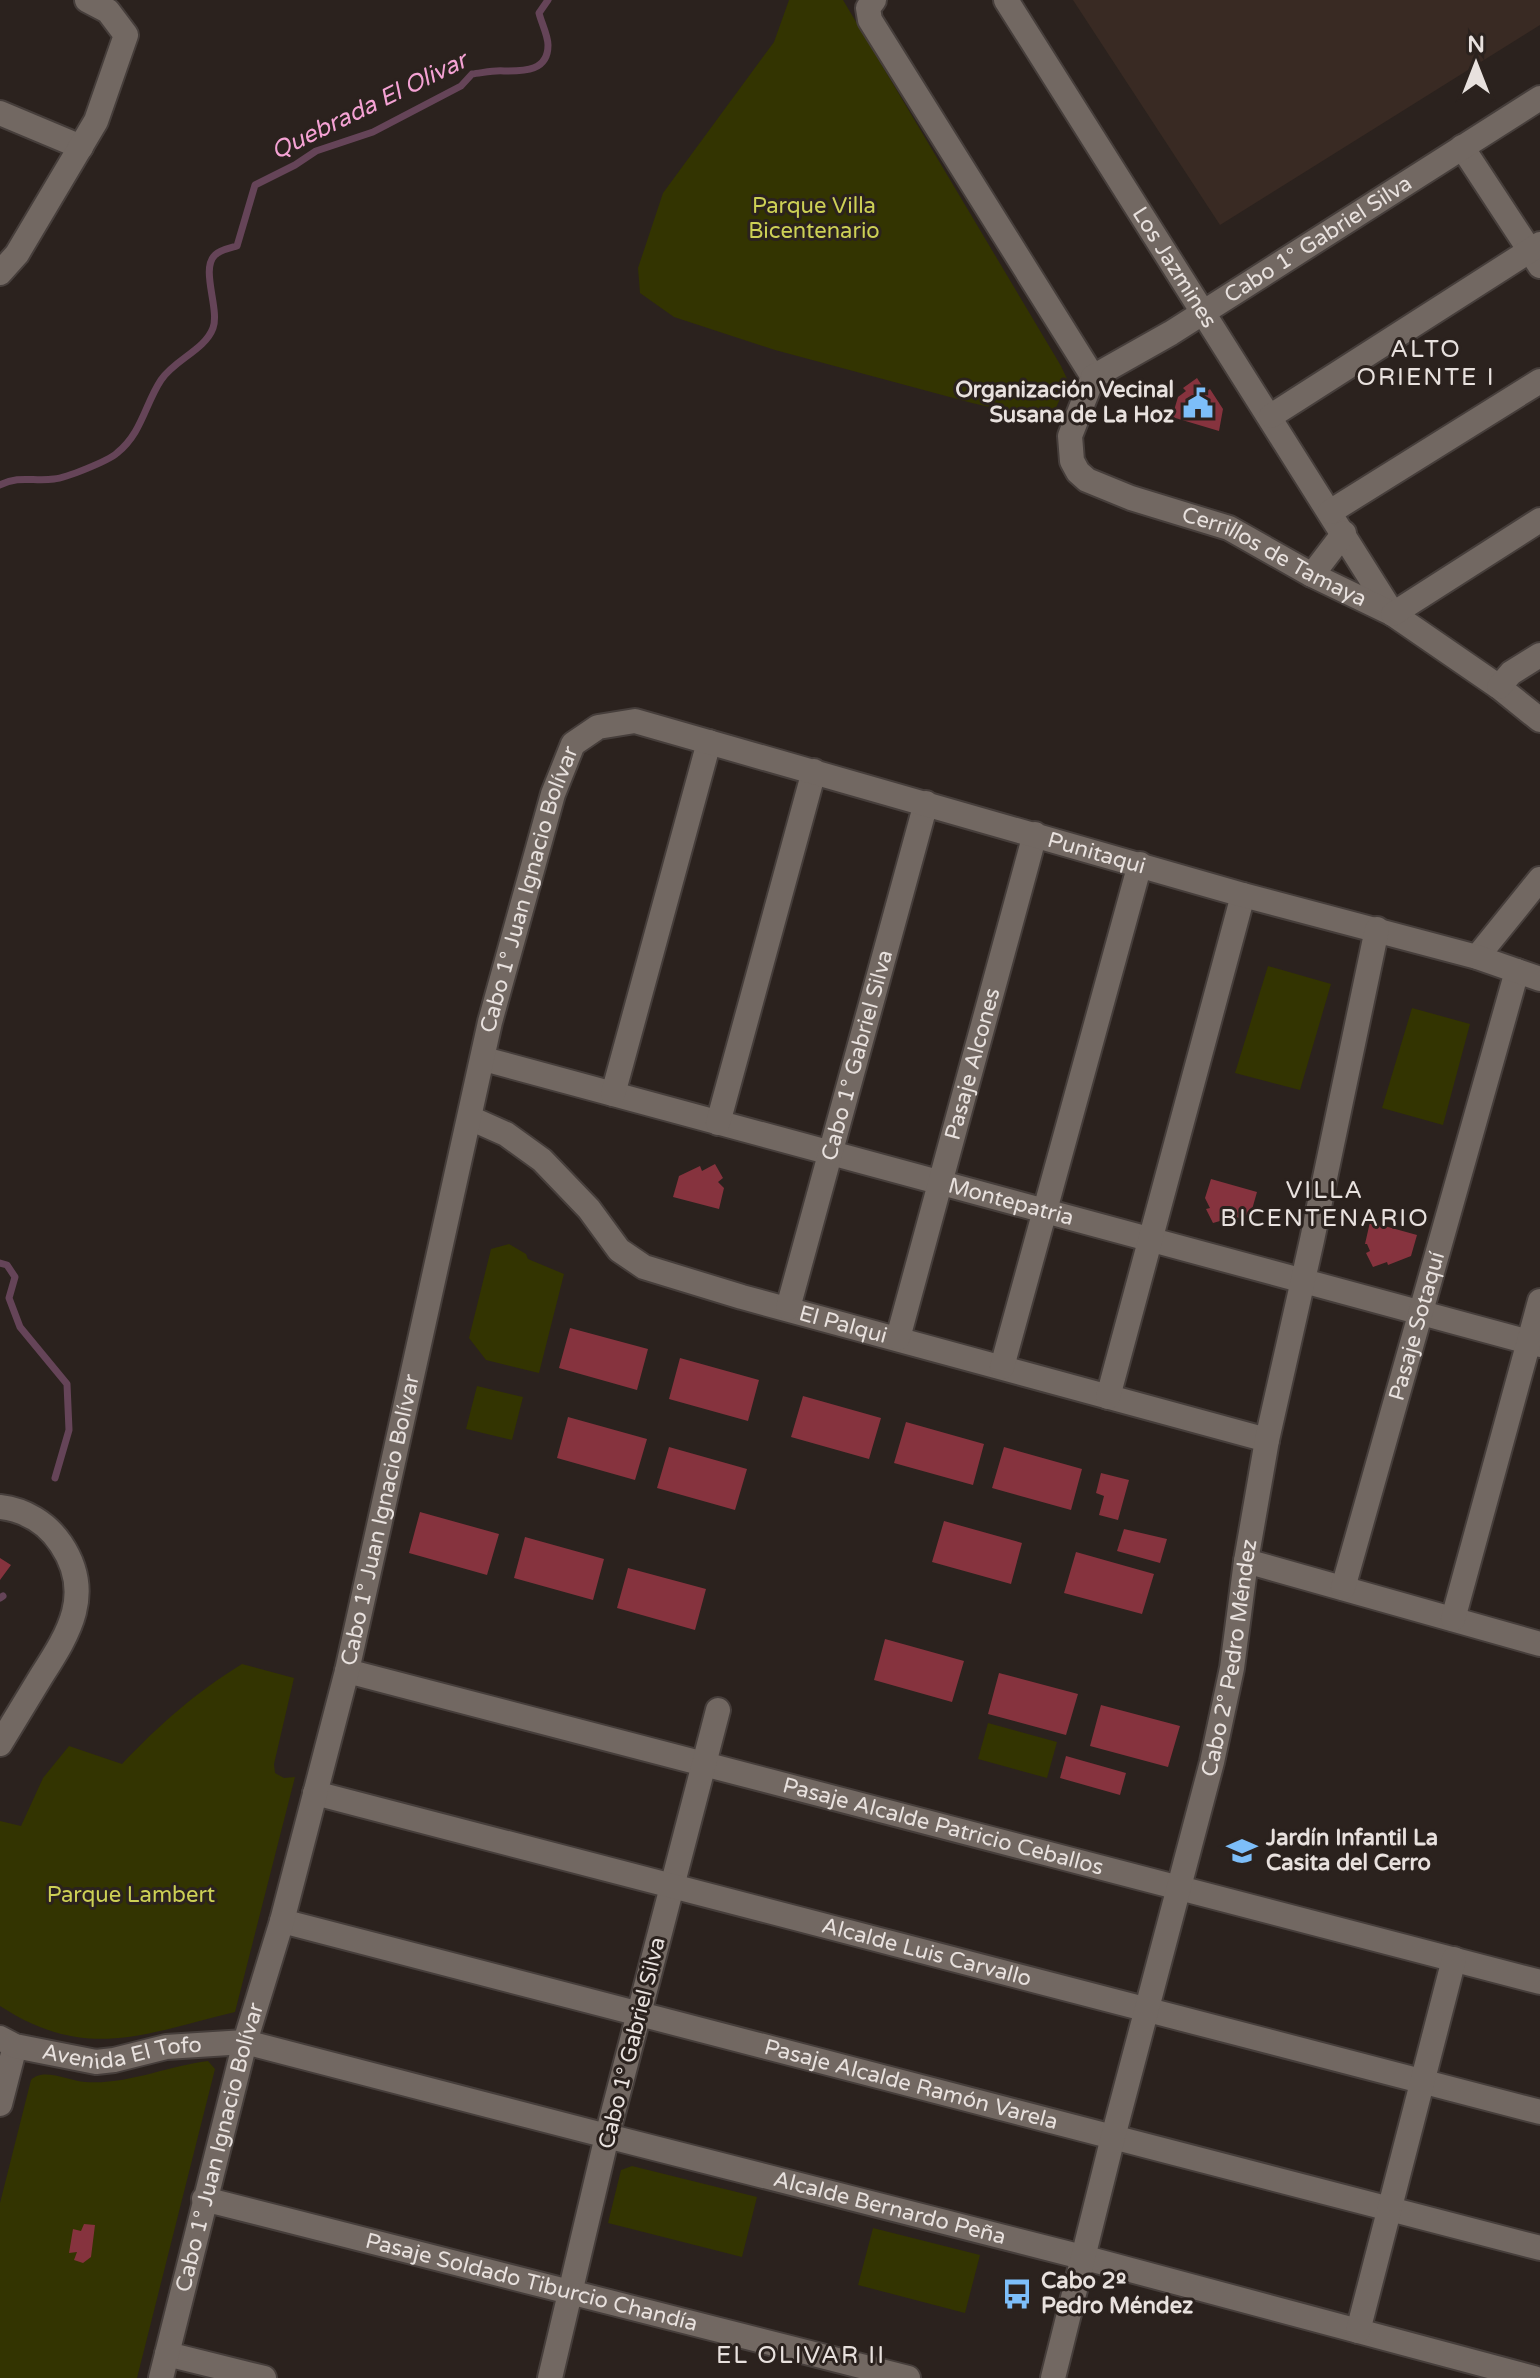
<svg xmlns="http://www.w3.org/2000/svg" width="1540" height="2378" font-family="'Varela Round',sans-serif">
<rect width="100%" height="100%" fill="#2b221e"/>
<path fill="#392a23" d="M1073,0H1540V25L1220,225Z"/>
<path fill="#333401" d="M789,0H843L1061,366L1068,381L1050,421L972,403L775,350L674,317L640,293L638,268L663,193L774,42Z
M1268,966L1331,984L1300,1090L1235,1073Z
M1412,1008L1470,1024L1443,1125L1382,1108Z
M509,1244L526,1254L528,1259L564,1274L539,1373L486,1360L469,1338L491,1249Z
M477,1386L523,1397L512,1440L466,1429Z
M242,1664L294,1678L274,1764L275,1773L284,1778L295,1777L235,2012C144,2034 86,2062 0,2006V1821L21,1826L43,1778L69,1746L122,1764C160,1724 195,1693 242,1664Z
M988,1723L1057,1742L1047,1778L978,1759Z
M208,2061L215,2069L137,2378H0V2203L31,2080C43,2067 69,2081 85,2082C127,2085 167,2066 208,2061Z
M632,2166L757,2197L742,2257L608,2223L621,2170Z
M873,2228L980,2255L965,2313L858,2285Z"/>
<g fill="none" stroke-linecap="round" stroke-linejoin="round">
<path stroke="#654458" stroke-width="7" d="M0,485C19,475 34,482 54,479C66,478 108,461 117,453C142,433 145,404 161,380C174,360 205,350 213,328C220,309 200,269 215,255C220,250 230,248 237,246L255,185L295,165L316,151L373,132L461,86L472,74C482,73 494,70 504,71C523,71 548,72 548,45C548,35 541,22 539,13L548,0
M0,1263L7,1265L15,1277L9,1298L20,1327L67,1384L69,1430L55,1478
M0,1598L3,1596"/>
</g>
<path fill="#86333e" d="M1197,378L1206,392L1210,389L1223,409L1219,431L1172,417L1178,397L1186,391L1183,388Z
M715,1164L723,1178L718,1182L724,1188L719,1209L673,1197L679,1176L700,1166L702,1171Z
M1211,1179L1257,1192L1251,1213L1229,1222L1227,1219L1213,1223L1206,1209L1210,1208L1205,1198Z
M1370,1222L1417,1235L1411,1256L1388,1265L1387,1262L1373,1267L1366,1253L1370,1251L1367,1244H1365Z
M570,1328L648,1349L637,1390L559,1368Z
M680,1358L759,1380L748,1421L669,1399Z
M803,1396L881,1418L869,1459L791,1437Z
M568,1417L647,1439L635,1480L557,1458Z
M906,1422L984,1444L973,1485L894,1463Z
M669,1447L747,1469L735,1510L657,1488Z
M1004,1447L1082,1469L1071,1510L992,1488Z
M1101,1473L1129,1480L1118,1520L1099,1515L1104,1496L1096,1493Z
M420,1512L499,1534L487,1575L409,1553Z
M944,1521L1022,1543L1011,1584L932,1562Z
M1124,1529L1167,1539L1160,1563L1117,1551Z
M525,1537L604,1559L593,1600L514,1578Z
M1076,1552L1154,1574L1142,1614L1064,1593Z
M0,1558L11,1565L0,1580Z
M628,1568L706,1589L695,1630L617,1608Z
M885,1639L964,1661L952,1702L874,1680Z
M999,1673L1078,1694L1066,1735L988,1714Z
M1101,1705L1180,1726L1168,1767L1090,1746Z
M1066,1756L1126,1773L1120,1795L1060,1778Z
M84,2224L95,2225L91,2257L83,2263L74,2260L77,2252L69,2253L73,2229L81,2231Z"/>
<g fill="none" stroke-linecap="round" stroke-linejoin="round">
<g stroke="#463e3b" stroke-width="28">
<g id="street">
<path d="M874,0L868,8L870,20L1093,377"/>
<path id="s1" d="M1006,0L1393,614"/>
<path d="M0,113L81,147"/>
<path d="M1462,147L1540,266"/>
<path d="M0,273L17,254L96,121L126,35L108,11L87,0"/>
<path id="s2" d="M1093,377L1070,436L1072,461L1078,472L1087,480L1131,498L1229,528L1312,575L1393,614L1499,687L1540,720"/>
<path id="s3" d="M1093,377L1171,333L1540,98"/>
<path d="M1271,416L1540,244"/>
<path d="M1330,512L1540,381"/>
<path d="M1312,575L1344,533"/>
<path d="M1393,614L1540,520"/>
<path d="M1499,687L1511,673L1540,655"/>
<path d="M1477,957L1540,879"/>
<path id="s4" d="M484,1059L1540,1345"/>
<path d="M613,1094L709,742"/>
<path id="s5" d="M470,1118L506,1134L542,1160L589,1209L619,1250L644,1267L742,1297L1267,1440"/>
<path d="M718,1123L814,771"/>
<path id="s6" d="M788,1308L926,803"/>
<path id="s7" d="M898,1338L1035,834"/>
<path d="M1002,1367L1140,864"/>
<path d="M1108,1397L1243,895"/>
<path d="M1246,1561L1540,1644"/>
<path id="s8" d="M1343,1588L1517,971"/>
<path d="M1453,1619L1540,1301"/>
<path id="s9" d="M347,1671L1540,1982"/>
<path id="s10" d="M718,1710L607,2136L1082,2257L1534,2378"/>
<path id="s11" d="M315,1793L1540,2112"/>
<path id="s12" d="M282,1921L1540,2248"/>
<path d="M0,2104L15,2046"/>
<path id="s13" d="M204,2199L908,2378"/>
<path d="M1358,2331L1454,1959"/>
<path d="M167,2354L264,2378"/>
<path id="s14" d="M161,2378L245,2042L282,1921L347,1671L490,1022L553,794L573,744L598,727L635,721L1243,895L1477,957L1540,979"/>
<path id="s15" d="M1053,2378L1113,2137L1212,1762L1232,1668L1246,1561L1267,1440L1312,1240L1377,929"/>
</g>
</g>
<g stroke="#463e3b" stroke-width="28">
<g id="secondary">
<path d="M0,1507C25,1510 47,1523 61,1544C94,1593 69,1633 42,1675C28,1698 14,1721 0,1744"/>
<path id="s16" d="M0,2038L15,2046L96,2062L114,2060L166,2047L245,2042L607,2136L550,2378"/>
</g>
</g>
<use href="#street" stroke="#726862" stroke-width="24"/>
<use href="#secondary" stroke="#726862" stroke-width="24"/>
</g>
<defs>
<g id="civic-bare" transform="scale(2.4)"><path d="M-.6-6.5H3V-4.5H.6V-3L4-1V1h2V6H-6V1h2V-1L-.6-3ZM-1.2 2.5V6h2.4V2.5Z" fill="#7dbef9" stroke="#2b221e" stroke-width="2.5" paint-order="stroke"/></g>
<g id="school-bare" transform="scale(2.4)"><path d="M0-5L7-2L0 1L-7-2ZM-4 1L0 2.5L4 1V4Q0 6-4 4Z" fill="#7dbef9" stroke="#2b221e" stroke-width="2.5" paint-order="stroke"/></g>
<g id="bus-bare" transform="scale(2.4)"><path d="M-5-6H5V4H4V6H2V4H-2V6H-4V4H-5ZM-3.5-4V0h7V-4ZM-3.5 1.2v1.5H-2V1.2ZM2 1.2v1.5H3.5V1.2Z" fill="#7dbef9" stroke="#2b221e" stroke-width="2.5" paint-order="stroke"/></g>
</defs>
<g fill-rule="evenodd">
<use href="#civic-bare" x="1198" y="403"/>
<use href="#school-bare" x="1242" y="1851"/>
<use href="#bus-bare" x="1017" y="2294"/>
</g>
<g text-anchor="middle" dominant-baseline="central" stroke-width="6" stroke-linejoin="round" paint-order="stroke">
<g font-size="22" fill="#cdd055" stroke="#2b221e">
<text x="814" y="206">Parque Villa<tspan x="814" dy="25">Bicentenario</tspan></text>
<text x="131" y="1895">Parque Lambert</text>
</g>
<g font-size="22" fill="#e8e1de" stroke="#2b221e">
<text stroke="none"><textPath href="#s3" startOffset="264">Cabo 1° Gabriel Silva</textPath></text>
<text stroke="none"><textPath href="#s1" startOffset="316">Los Jazmines</textPath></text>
<text stroke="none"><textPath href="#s2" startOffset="316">Cerrillos de Tamaya</textPath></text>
<text stroke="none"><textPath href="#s14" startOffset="2234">Punitaqui</textPath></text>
<text stroke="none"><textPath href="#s14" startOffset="1534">Cabo 1° Juan Ignacio Bolívar</textPath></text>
<text stroke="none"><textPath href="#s6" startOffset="262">Cabo 1° Gabriel Silva</textPath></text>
<text stroke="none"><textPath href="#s7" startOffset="284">Pasaje Alcones</textPath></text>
<text stroke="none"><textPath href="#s4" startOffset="546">Montepatria</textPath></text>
<text stroke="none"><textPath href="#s5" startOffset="440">El Palqui</textPath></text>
<text stroke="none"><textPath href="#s8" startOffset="272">Pasaje Sotaquí</textPath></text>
<text stroke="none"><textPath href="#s14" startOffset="886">Cabo 1° Juan Ignacio Bolívar</textPath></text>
<text stroke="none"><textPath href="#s15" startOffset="742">Cabo 2° Pedro Méndez</textPath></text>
<text stroke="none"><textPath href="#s9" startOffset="616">Pasaje Alcalde Patricio Ceballos</textPath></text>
<text stroke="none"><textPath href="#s11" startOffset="632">Alcalde Luis Carvallo</textPath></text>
<text transform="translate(632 2043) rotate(-76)">Cabo 1° Gabriel Silva</text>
<text stroke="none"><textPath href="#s16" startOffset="126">Avenida El Tofo</textPath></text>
<text stroke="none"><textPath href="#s12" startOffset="650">Pasaje Alcalde Ramón Varela</textPath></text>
<text stroke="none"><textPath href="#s14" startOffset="238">Cabo 1° Juan Ignacio Bolívar</textPath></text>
<text stroke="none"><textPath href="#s10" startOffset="732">Alcalde Bernardo Peña</textPath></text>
<text stroke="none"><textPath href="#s13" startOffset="338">Pasaje Soldado Tiburcio Chandía</textPath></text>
</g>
<g font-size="22" font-weight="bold" fill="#e8e1de" stroke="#2b221e" text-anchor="start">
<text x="1174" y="390" text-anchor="end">Organización Vecinal<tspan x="1174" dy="25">Susana de La Hoz</tspan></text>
<text x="1266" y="1838">Jardín Infantil La<tspan x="1266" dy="25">Casita del Cerro</tspan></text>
<text x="1041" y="2281">Cabo 2º<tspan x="1041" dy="25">Pedro Méndez</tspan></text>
</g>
<g font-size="24" font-style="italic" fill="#f4a2d4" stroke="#2b221e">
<text transform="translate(369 106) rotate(-26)">Quebrada El Olivar</text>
</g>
<g font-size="24" letter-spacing="2" fill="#e8e1de" stroke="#2b221e">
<text x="1426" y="349">ALTO<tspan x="1426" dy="28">ORIENTE I</tspan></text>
<text x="1325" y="1190">VILLA<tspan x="1325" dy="28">BICENTENARIO</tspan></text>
<text x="801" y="2355">EL OLIVAR II</text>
</g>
</g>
<g transform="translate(1476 64)" stroke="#2b221e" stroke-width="6" paint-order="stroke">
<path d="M0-6L14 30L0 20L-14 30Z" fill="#e8e1de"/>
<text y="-12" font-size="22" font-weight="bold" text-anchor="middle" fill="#e8e1de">N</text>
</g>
</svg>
